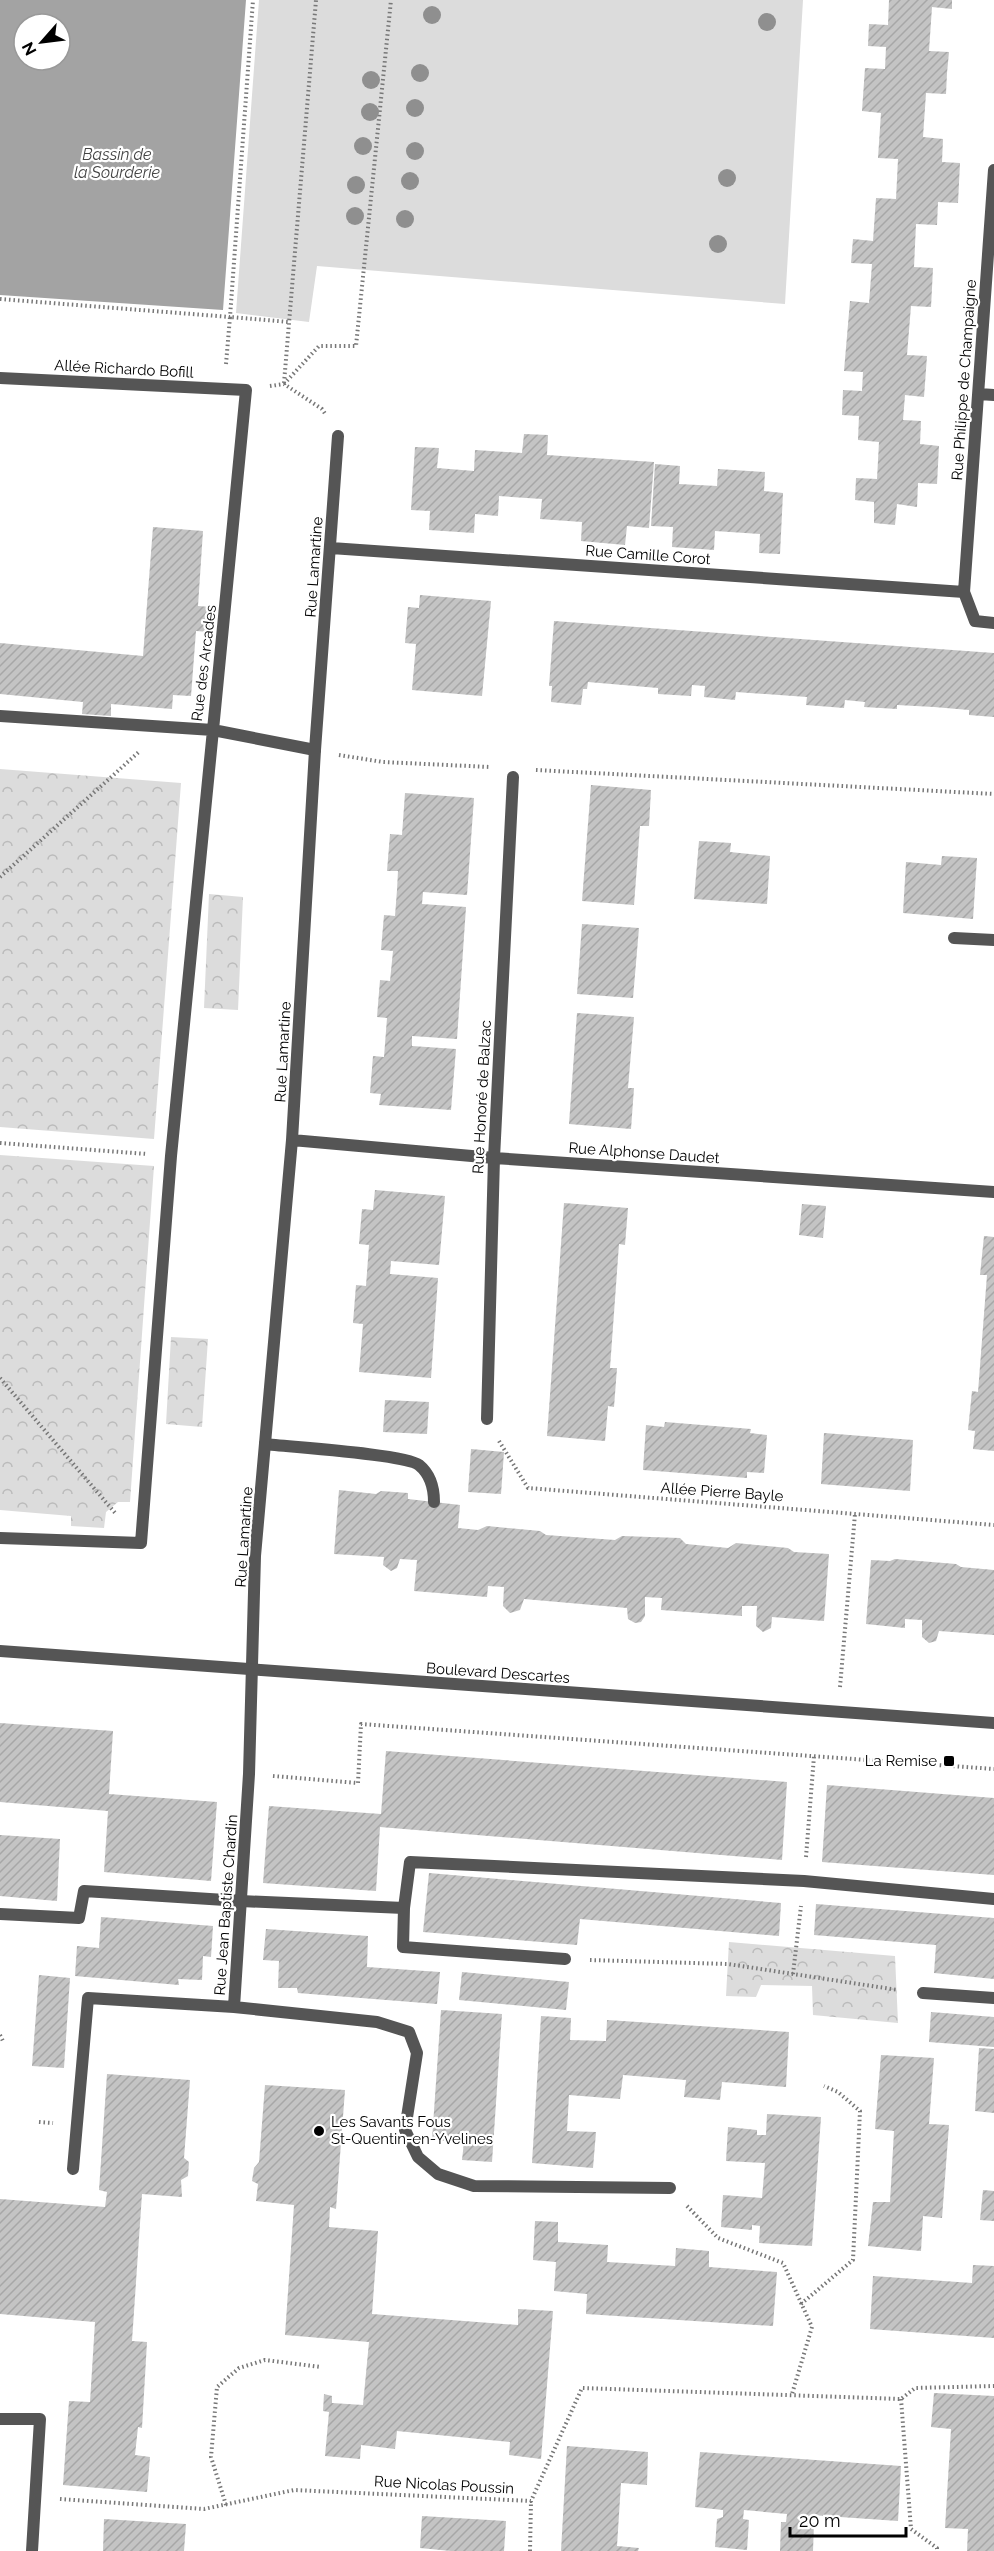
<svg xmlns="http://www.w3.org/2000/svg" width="994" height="2551" font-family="Raleway,sans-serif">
<defs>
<pattern id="forest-crowns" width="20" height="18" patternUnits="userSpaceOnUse" patternTransform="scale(1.5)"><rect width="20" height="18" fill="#dcdcdc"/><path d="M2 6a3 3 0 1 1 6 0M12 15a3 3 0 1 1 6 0" fill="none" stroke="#bbb"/></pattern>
<pattern id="building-hatch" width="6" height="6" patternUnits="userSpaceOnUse" patternTransform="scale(1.5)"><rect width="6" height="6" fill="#c4c4c4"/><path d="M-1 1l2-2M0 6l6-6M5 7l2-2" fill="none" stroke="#a7a7a7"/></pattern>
</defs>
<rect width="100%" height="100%" fill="#fff"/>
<path fill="#dcdcdc" d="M259,0H803L785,304L317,266L309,322L236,313Z"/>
<path fill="url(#forest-crowns)" d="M0,769L181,783L154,1139L0,1127Z
M209,894L243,897L238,1010L204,1008Z
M0,1155L154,1166L130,1502H118L106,1512L104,1528L71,1526V1516L0,1510Z
M171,1337L208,1339L202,1427L166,1424Z
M729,1942L895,1956L898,2023L813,2015L812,1986L761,1985L756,1997L726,1996Z"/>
<path fill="#a3a3a3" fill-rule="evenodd" d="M0,0H246L223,310L0,295ZM24,24H60V60H24Z"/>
<path fill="url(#building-hatch)" d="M889,0H952V9L932,7L929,51L949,52L947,73L946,94L926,93L923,137L943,139L942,162L960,163L958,203L938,202L937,225L916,224L914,267L933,268L932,288L931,307L911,306L907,355L927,356L924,397L905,395L903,420L921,421L920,444L939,446L937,484L918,483L917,507L897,504L895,525L874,523V502L855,500L856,478L877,479L879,442L858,440L859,416L842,415L843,390L862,391L863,372L844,371L850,301L869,303L872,264L851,263L853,239L873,241L876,198L896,199L898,159L878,158L881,113L862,111L865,68L885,69L886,47L868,46L869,24L888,25Z
M524,434L548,435L547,455L654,462L649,528L627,526L625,545L581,541L582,522L540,519L542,499L499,496L498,516L475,514L474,533L429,530L430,511L411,510L415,447L439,448L437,468L474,471L475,450L522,453Z
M655,464L680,466L679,484L717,486L718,469L765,472L764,491L783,493L780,554L759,553L760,534L715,531L714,550L672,547L673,527L651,526Z
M153,527L203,531L198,606L211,607L210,632L196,631L191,696L173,695L172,709L111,704V716L82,714L83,702L0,694V643L143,656Z
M420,595L491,601L482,696L412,690L416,644L405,643L408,607L419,608Z
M554,621L994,653V717L969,715V710L934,707L897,705V709L864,707L865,702L845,700L844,708L806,705L807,697L736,692L735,700L704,697L705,686L692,685L691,696L658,694V688L588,682L587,689H583L581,705L551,702L552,686H549Z
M591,785L651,790L649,826H640L634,905L582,901Z
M405,793L474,798L467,895L423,892L422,904L466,907L457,1039L412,1036V1046L456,1049L451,1110L379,1105L381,1094L370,1093L373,1056L384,1057L387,1018L377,1017L380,980L390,981L393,951L381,950L384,915L395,916L397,890L398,871H387L390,834L402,835Z
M699,841L731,843L730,852L770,856L767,904L694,899Z
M942,856L977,858L973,919L903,913L906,862L941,865Z
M582,924L639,928L633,998L577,994Z
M577,1013L634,1017L628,1088H634L631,1129L569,1124Z
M375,1190L445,1196L439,1265L391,1261L390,1274L438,1278L431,1378L359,1372L363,1324L353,1323L356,1285L366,1286L369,1245L359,1244L362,1209L373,1210Z
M564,1203L628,1208L625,1245L619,1244L610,1368H617L614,1407L608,1406L605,1441L547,1436Z
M802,1204L826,1206L823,1238L799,1235Z
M984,1236L994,1237V1451L973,1449L975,1431L968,1430L972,1391L978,1392L987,1275H980Z
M385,1400L429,1402L427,1434L383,1432Z
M665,1422L751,1429L750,1433L767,1435L764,1473L747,1472V1478L643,1470L646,1425L664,1427Z
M824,1433L913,1440L910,1491L821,1484Z
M471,1449L504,1452L501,1494L468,1492Z
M339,1490L376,1494L381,1491L408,1493V1499L460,1505L458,1528L478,1530L487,1526L540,1531L546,1535L615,1540L622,1536L680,1538L686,1544L728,1548L736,1543L788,1548L794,1552L829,1554L824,1621L772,1617L771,1628L763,1632L756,1626L757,1606H742V1616L661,1610L662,1598L645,1597V1616L641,1622L635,1623L628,1619L627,1608L524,1599L520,1610L510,1613L503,1606L504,1587L488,1586L487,1597L414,1591L417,1560L400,1559L397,1568L391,1571L383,1565L384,1557L334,1554Z
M895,1559L956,1564L961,1567L994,1570V1635L939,1631L936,1641L929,1643L922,1637V1620L905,1619V1628L866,1624L871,1560L890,1561Z
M0,1723L113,1731L109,1794L217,1802L211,1881L104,1872L108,1811L0,1802Z
M386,1751L787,1782L782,1860L380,1827L376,1891L263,1883L269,1806L381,1814Z
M827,1785L994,1798V1875L822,1862Z
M0,1835L60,1839L57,1901L0,1896Z
M429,1873L781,1903L779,1936L580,1919L577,1945L423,1932Z
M816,1904L994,1918V1979L934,1973L936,1945L814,1935Z
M101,1917L213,1926L211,1957L203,1956L202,1980L178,1979L179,1985L75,1976L77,1946L99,1948Z
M266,1929L368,1936L367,1967L440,1972L437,2004L298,1993L297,1988H278L279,1961L263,1960Z
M462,1972L569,1982L566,2010L459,2000Z
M39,1975L70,1978L64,2068L32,2066Z
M441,2010L502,2014L492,2162L462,2160L464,2142L432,2140Z
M931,2012L994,2017V2047L929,2042Z
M541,2016L571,2018L570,2040L606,2041L607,2020L789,2032L786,2087L722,2082L720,2100L684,2097L686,2080L623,2075L620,2099L569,2095L567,2131L596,2132L593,2168L532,2163Z
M979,2048L994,2049V2113L975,2111Z
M881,2055L934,2058L929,2124L949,2125L942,2218L923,2216L921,2251L868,2246L873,2202H890L894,2131L875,2129Z
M107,2074L190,2080L184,2158L189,2162L188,2176L181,2180L182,2197L142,2194L132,2341L147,2342L142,2428L138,2427L135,2455L150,2457L147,2492L63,2485L69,2401L90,2402L95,2322L0,2314V2199L105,2207L107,2192L99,2190Z
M265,2085L345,2090L336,2209L330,2207L329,2227L378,2231L372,2314L518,2325V2309L553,2311L541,2459L509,2455L510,2442L397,2431L395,2449L361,2445L360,2459L325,2456L329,2412L323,2411L324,2394L332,2396V2403L363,2405L369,2342L285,2335L294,2205L256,2201L258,2184L252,2181L254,2168L259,2162Z
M767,2114L821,2117L812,2246L759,2243L760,2226L752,2225V2230L721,2227L723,2195L762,2198L765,2163L726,2161L728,2127L757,2130V2135H766Z
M983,2190L994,2191V2221L980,2220Z
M535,2221L558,2222V2242L608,2245L607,2262L675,2266L676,2248L709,2251V2267L777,2272L773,2326L586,2314L587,2294L554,2291L556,2262L533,2260Z
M973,2265L994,2266V2338L870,2329L873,2276L972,2283Z
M934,2393L994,2396V2551H967L968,2529L945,2528L951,2429L931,2427Z
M567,2446L648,2452L647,2485L621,2483L617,2546L639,2548L638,2551H561Z
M700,2452L901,2466L898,2521L811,2515L810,2522L814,2523L813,2551H780L781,2522H786L787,2514L744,2510L743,2519L749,2520L747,2550L715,2547L717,2519L723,2517V2510L695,2507Z
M422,2516L506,2521L504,2551H451L420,2548Z
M104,2519L186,2524L184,2551H103Z"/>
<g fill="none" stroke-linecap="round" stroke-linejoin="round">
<path stroke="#777" stroke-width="4" stroke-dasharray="1.5 3" stroke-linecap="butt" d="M0,299L230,317L253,0
M226,364L230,317L289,322
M284,383L316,0
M284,384L319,346H356L391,0
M270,386L284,384L322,409L326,415
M339,755L383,762L490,767
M536,770L994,794
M0,877L140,751
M0,1143L147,1154
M0,1378L116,1514
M499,1441L528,1488L994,1525
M840,1687L855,1514
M273,1776L358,1783L361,1724L994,1769
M806,1857L814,1756
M590,1960L728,1964L898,1990
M793,1974L801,1906
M0,2035L4,2043
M39,2122L53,2123
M687,2206L718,2238L783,2263L812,2327L792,2394
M801,2304L853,2260L860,2111L838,2092L824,2086
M901,2399L911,2529L937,2548V2551
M60,2499L204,2509L294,2490L531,2501L582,2388L901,2399L915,2388L994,2386
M226,2505L211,2457L217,2387L239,2368L265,2360L321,2367
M530,2551L531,2501"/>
<path stroke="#555" stroke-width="12" d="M265,1444C289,1447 405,1454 419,1465C430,1474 434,1487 434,1502
M241,1901L404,1908L403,1947L565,1959
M404,1908L410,1862L804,1881L994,1899
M923,1993L994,1998"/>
<path stroke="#555" stroke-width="12" d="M0,378L246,390L213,730L0,716
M0,1538L141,1543L171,1156L213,730L315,750"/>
<path stroke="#555" stroke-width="12" d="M994,170L964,592L975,621L994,623
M979,394L994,395
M338,436L315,750L292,1140L255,1556L249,1774L234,2007L377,2022L409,2032L417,2053L405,2130L418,2157L438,2174L474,2186L670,2188
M331,548L964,592
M954,938L994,940
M292,1140L494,1158L994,1192
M487,1419L494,1158L513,777
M0,1914L79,1918L84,1891L241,1901
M73,2169L88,1998L234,2007
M0,2419H40L32,2551"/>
<path stroke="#555" stroke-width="12" d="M0,1651L994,1723"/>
</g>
<g fill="#8f8f8f">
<circle cx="432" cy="15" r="9"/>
<circle cx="767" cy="22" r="9"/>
<circle cx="420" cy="73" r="9"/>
<circle cx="371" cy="80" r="9"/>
<circle cx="415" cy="108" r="9"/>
<circle cx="370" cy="112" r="9"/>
<circle cx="363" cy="146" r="9"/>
<circle cx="415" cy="151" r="9"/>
<circle cx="727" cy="178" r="9"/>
<circle cx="410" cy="181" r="9"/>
<circle cx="356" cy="185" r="9"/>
<circle cx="355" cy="216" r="9"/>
<circle cx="405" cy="219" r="9"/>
<circle cx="718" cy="244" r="9"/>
</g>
<g fill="#000" stroke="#fff" stroke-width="2">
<rect x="943" y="1755" width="12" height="12" rx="3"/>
<circle cx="319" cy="2131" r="6"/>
</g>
<g text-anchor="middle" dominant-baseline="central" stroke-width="4.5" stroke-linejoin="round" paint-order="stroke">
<g font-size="15" fill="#000" stroke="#fff">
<text transform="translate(124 369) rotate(3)">Allée Richardo Bofill</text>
<text transform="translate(964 380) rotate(-86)">Rue Philippe de Champaigne</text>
<text transform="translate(648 555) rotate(4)">Rue Camille Corot</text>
<text transform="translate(314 567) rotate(-86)">Rue Lamartine</text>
<text transform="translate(204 663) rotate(-83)">Rue des Arcades</text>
<text transform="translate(283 1052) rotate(-87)">Rue Lamartine</text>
<text transform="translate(482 1097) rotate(-87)">Rue Honoré de Balzac</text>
<text transform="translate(644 1153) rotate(4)">Rue Alphonse Daudet</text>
<text transform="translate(722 1492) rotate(4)">Allée Pierre Bayle</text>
<text transform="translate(244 1537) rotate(-86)">Rue Lamartine</text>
<text transform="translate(498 1673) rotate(4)">Boulevard Descartes</text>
<text transform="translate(226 1905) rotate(-86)">Rue Jean Baptiste Chardin</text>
<text transform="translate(444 2485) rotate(3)">Rue Nicolas Poussin</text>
</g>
<g font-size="15" fill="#000" stroke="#fff" text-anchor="end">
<text x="937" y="1761">La Remise</text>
<text x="331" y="2122" text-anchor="start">Les Savants Fous<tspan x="331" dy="17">St-Quentin-en-Yvelines</tspan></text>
</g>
<g font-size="16" font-style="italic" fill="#444" stroke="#fff">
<text x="117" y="154">Bassin de<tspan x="117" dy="18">la Sourderie</tspan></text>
</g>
</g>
<g transform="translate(42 42) rotate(242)"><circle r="28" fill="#ffffff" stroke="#999999" stroke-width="1.5"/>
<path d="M0-4.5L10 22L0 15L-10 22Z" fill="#000000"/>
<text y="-9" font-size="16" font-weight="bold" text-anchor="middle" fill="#000000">N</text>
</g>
<path d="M790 2527v9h116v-9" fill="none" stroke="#000000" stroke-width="3"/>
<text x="799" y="2527" font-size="18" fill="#000000" stroke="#ffffff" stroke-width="4.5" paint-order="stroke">20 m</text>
</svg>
